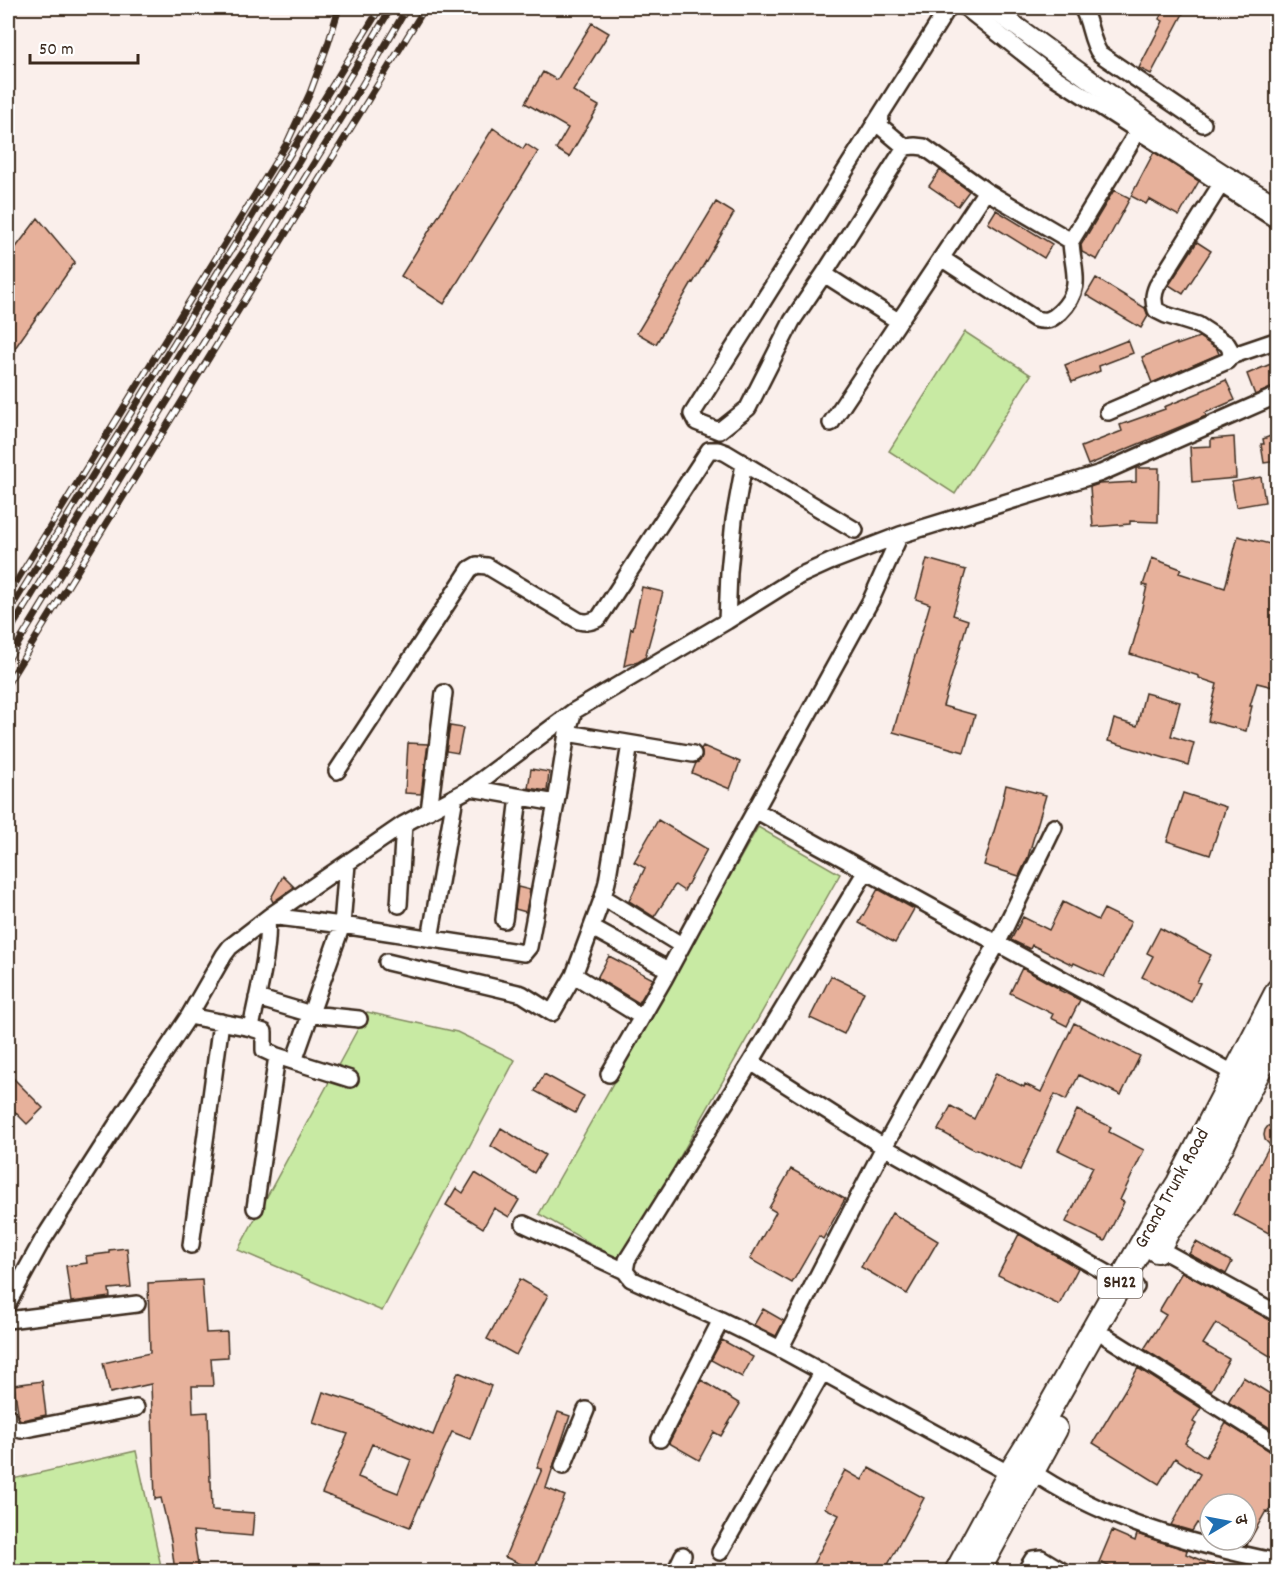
<svg xmlns="http://www.w3.org/2000/svg" width="1285" height="1579" font-family="Dekko,'Playpen Sans Deva',sans-serif">
<rect width="100%" height="100%" fill="#faefeb"/>
<filter id="ink" filterUnits="userSpaceOnUse"><feTurbulence type="fractalNoise" baseFrequency=".0167" numOctaves="2"/><feDisplacementMap in="SourceGraphic" scale="12" xChannelSelector="R" yChannelSelector="G"/><feConvolveMatrix kernelMatrix="1 2 1 2 8 2 1 2 1" color-interpolation-filters="sRGB"/></filter>
<g filter="url(#ink)">
<path fill="#c8eaa3" stroke="#828a60" stroke-width="1.5" d="M965,332L1031,375L955,494L889,451Z
M758,827L840,874L621,1261L539,1214Z
M367,1012L457,1032L515,1060L382,1311L238,1250Z
M136,1451L162,1571H8V1480Z"/>
<path fill="#e7b19b" stroke="#3b2a1e" stroke-width="1.5" fill-rule="evenodd" d="M1165,8H1186L1151,74L1139,68L1163,21L1159,19Z
M592,23L609,33L573,91L599,106L569,157L556,149L568,128L525,103L543,72L557,80Z
M493,128L523,149L526,144L538,152L444,304L401,276Z
M1154,152L1199,181L1179,216L1149,199L1146,204L1131,196Z
M940,170L969,191L958,206L929,186Z
M1114,190L1130,198L1097,260L1082,252L1081,245Z
M716,202L734,213L693,283L692,282L656,344L637,333Z
M996,210L1052,244L1044,258L988,223Z
M38,218L75,262L8,358V258Z
M1197,242L1211,251L1183,294L1169,285Z
M1096,278L1145,308L1148,316L1141,328L1086,295Z
M1199,337L1217,349L1219,354L1152,383L1142,357L1177,343V345Z
M1128,340L1133,353L1099,366L1100,371L1072,382L1065,365Z
M1278,361V385L1255,395L1247,374Z
M1226,380L1235,400L1205,413L1206,416L1088,465L1081,447L1122,431L1120,425L1165,409L1164,407L1201,392V391Z
M1278,433V461L1264,463L1261,444H1264L1263,439Z
M1234,437L1236,478L1192,482L1190,447L1211,446V439Z
M1136,468H1159L1158,522L1130,521V524L1093,527L1090,487L1099,484L1136,482Z
M1261,477L1265,502L1236,507L1232,482Z
M1238,536L1278,546V670L1273,687L1257,683L1250,706H1252L1246,731L1208,721L1217,684L1199,678V676L1130,654L1139,624H1138L1147,586L1143,585L1152,558L1181,569L1179,573L1225,588Z
M927,559L966,570L953,615L968,620L943,706L975,715L964,752L893,732L930,604L916,599Z
M642,587L663,592L645,658L638,662L624,666L631,628L633,629Z
M1145,693L1180,702L1171,736L1194,743L1188,765L1108,741L1114,719L1137,726Z
M450,726L463,728L458,753L446,751Z
M408,743L428,744L421,794L405,793Z
M703,746L740,762L730,789L692,773L696,763L700,761L702,756L701,749Z
M531,769L549,772L547,791L528,788Z
M1006,785L1046,795L1028,857L1019,876L984,865L1000,811Z
M1183,793L1226,807L1210,855L1167,841Z
M658,820L707,849L684,891L675,885L654,917L629,901L645,868L634,862Z
M283,876L294,887L273,902L271,898Z
M518,887L530,890L526,912L515,909Z
M878,889L914,909L895,943L859,923Z
M1063,902L1098,920L1104,909L1131,922L1104,977L1074,963L1073,965L1032,945L1030,949L1011,940L1023,917L1049,930Z
M1160,928L1211,955L1197,982L1200,983L1191,1002L1142,977L1153,956L1147,953Z
M609,956L653,979L639,1003L597,978Z
M1022,968L1060,989L1059,990L1080,1000L1067,1026L1051,1018L1053,1014L1010,993Z
M831,976L864,992L844,1034L810,1018Z
M1074,1023L1140,1056L1121,1095L1079,1075L1066,1100L1055,1094L1020,1170L976,1149L975,1150L938,1130L951,1106L974,1119L996,1073L1024,1087L1025,1084L1041,1092Z
M8,1073L43,1108L27,1124L8,1105Z
M544,1074L584,1096L575,1113L535,1091Z
M1077,1110L1111,1127L1109,1132L1144,1150L1120,1200L1124,1202L1105,1241L1066,1222L1093,1167L1058,1150Z
M1278,1124V1238L1233,1214L1270,1145L1265,1140L1264,1135L1265,1130L1268,1126Z
M501,1128L545,1155L534,1173L491,1146Z
M791,1169L845,1199L823,1239L819,1236L792,1283L750,1259L776,1212L769,1208Z
M475,1173L519,1200L509,1217L494,1208L483,1228L446,1205L456,1188L463,1193Z
M892,1213L938,1241L907,1294L861,1267Z
M1019,1234L1078,1268L1059,1305L998,1275Z
M1196,1242L1232,1262L1226,1274L1189,1254Z
M127,1248L131,1287L109,1289L110,1297L71,1302L66,1266L87,1263L86,1256L109,1253V1250Z
M1182,1272L1278,1324V1361L1216,1323L1203,1344L1229,1359L1211,1391L1144,1349L1166,1315L1159,1311Z
M520,1279L548,1295L516,1355L487,1339Z
M202,1280L206,1333L227,1332L228,1357L211,1358L213,1386H192L193,1413L208,1412L210,1481H211L212,1510L254,1513L252,1536L193,1531L199,1572H175L171,1540L161,1498L155,1499L151,1384L110,1393L103,1363L150,1353L148,1283Z
M763,1309L784,1321L776,1336L754,1325Z
M722,1340L753,1357L742,1377L711,1360Z
M1138,1368L1201,1408L1193,1422L1196,1424L1185,1443L1206,1457L1226,1423L1273,1453L1278,1455V1494L1268,1512L1266,1511L1247,1545H1246V1504H1210V1530L1197,1523L1192,1531L1171,1525L1200,1474L1175,1458L1159,1484L1093,1443Z
M458,1372L491,1386L470,1439L452,1432L410,1527L322,1493L348,1434L313,1423L323,1392L355,1402L433,1435ZM372,1444L411,1460L398,1493L358,1477Z
M1243,1377L1278,1399V1433L1228,1402Z
M701,1380L740,1404L721,1436L714,1432L699,1460L669,1443Z
M42,1381L46,1415L22,1420L19,1419L14,1385Z
M558,1412L570,1416L546,1488L565,1496L534,1570L505,1557L542,1469L537,1468Z
M869,1468L924,1498L884,1572H809L839,1515L825,1508L845,1470L862,1480Z
M1112,1531L1135,1541L1137,1534L1187,1550L1186,1554L1229,1572H1122L1099,1562Z"/>
<g fill="none" stroke-linecap="round" stroke-linejoin="round">
<g stroke="#3b2a1e" stroke-width="20">
<path id="minor" d="M948,8L881,114L880,126L905,147L915,146L924,147L986,191
M966,8L1047,72L1278,221
M1082,8C1091,22 1090,40 1100,54L1203,124
M941,258L1035,319C1047,322 1051,320 1060,312C1085,287 1072,270 1071,241
M824,274L792,321L748,408L719,431L696,422L692,414L881,114
M898,321L824,274L905,147
M1231,356L1278,340
M1108,412L1227,361L1231,356L1230,349L1227,344L1198,325L1166,315L1156,310C1153,301 1153,295 1157,286L1218,189
M831,423L986,191L1071,241L1138,131
M727,621L729,572L734,520L744,464
M567,733L693,754
M337,771L470,569L477,565L487,566L579,621C587,623 591,622 599,618L709,450H718L726,453L855,530
M471,788L556,803
M755,810L1235,1074L1240,1080
M429,811L444,693
M866,871L751,1062L627,1260L625,1271L631,1279L721,1320L780,1349L1010,1474
M603,897L681,945
M399,905L404,824
M270,916L342,925L524,953L529,947L556,803L567,733L574,711
M504,920L519,797
M592,928L669,970
M430,939L455,797
M387,962L522,994L552,1013L574,975L603,897L607,882L630,744
M574,975L642,1017
M257,998L311,1014L359,1019
M189,1016L251,1028L264,1032V1050L277,1056L350,1079
M251,1028C257,996 270,950 267,919
M294,1061L342,925L347,864
M751,1062L884,1147L1121,1281L1136,1287
M609,1074L664,979L740,838L871,600L900,535
M255,1208L277,1056
M524,1224L625,1271
M191,1245L221,1022
M1158,1248L1278,1314
M8,1303L42,1241L115,1127L189,1016L224,955L230,947L270,916L404,824L471,788L574,711L727,621L799,576L830,562L900,535L1101,473L1278,395
M8,1320L137,1304
M1107,1337L1278,1445
M780,1349L884,1147L998,942L1054,827
M8,1416L11,1426L21,1430L136,1408
M660,1439L721,1320
M563,1466L586,1410
M1025,1467C1100,1519 1189,1544 1278,1562
M720,1552L822,1373
M675,1572L683,1555
M1025,1572L1033,1559L1041,1558L1064,1572"/>
</g>
<g stroke="#3b2a1e" stroke-width="22">
<path id="tertiary" d="M991,8L1188,151L1225,175L1278,206"/>
</g>
<g stroke="#3b2a1e" stroke-width="28">
<path id="trunk" d="M1157,1250L1168,1230L1188,1206L1223,1143L1248,1090L1278,1034
M957,1572L1010,1474L1036,1432L1153,1225L1179,1183L1278,991
M977,1572L1055,1429"/>
</g>
<use href="#minor" stroke="#fff" stroke-width="15"/>
<use href="#tertiary" stroke="#fff" stroke-width="18"/>
<use href="#trunk" stroke="#fff" stroke-width="24"/>
<g stroke="#3b2a1e" stroke-width="7">
<path id="rail" d="M8,595L287,143L310,93L328,44L339,8
M8,613L380,8
M8,634L223,282L258,230L391,8
M8,660L362,85L407,8
M8,683L425,8"/>
</g>
<use href="#rail" stroke="#fff" stroke-width="4.5" stroke-dasharray="14" stroke-linecap="butt"/>
</g>
</g>
<g text-anchor="middle" dominant-baseline="central" stroke-width="6" stroke-linejoin="round" paint-order="stroke">
<rect fill="#fff" stroke="#766a62" stroke-width="1.5" x="1097.5" y="1268" width="45" height="30" rx="4.5"/>
<g font-size="18" font-weight="bold" fill="#3b2a1e">
<text x="1120" y="1283">SH22</text>
</g>
<g font-size="20" fill="#3b2a1e" stroke="#fff">
<text transform="translate(1173 1189) rotate(-61)">Grand Trunk Road</text>
</g>
</g>
<rect width="1285" height="1579" fill="none" stroke="#fff" stroke-width="30"/>
<rect x="15" y="15" width="1255" height="1549" fill="none" stroke="#3b2a1e" stroke-width="2" filter="url(#ink)"/>
<g transform="translate(1228 1522) rotate(80)"><circle r="28" fill="#ffffff" stroke="#b1aaa5" stroke-width="1.5"/>
<path d="M0-4.5L10 22L0 15L-10 22Z" fill="#1f6fb2"/>
<text y="-9" font-size="16" font-weight="bold" text-anchor="middle" fill="#3b2a1e">उ</text>
</g>
<path d="M30 54v9h108v-9" fill="none" stroke="#3b2a1e" stroke-width="3"/>
<text x="39" y="54" font-size="18" fill="#3b2a1e" stroke="#ffffff" stroke-width="4.5" paint-order="stroke">50 m</text>
</svg>
